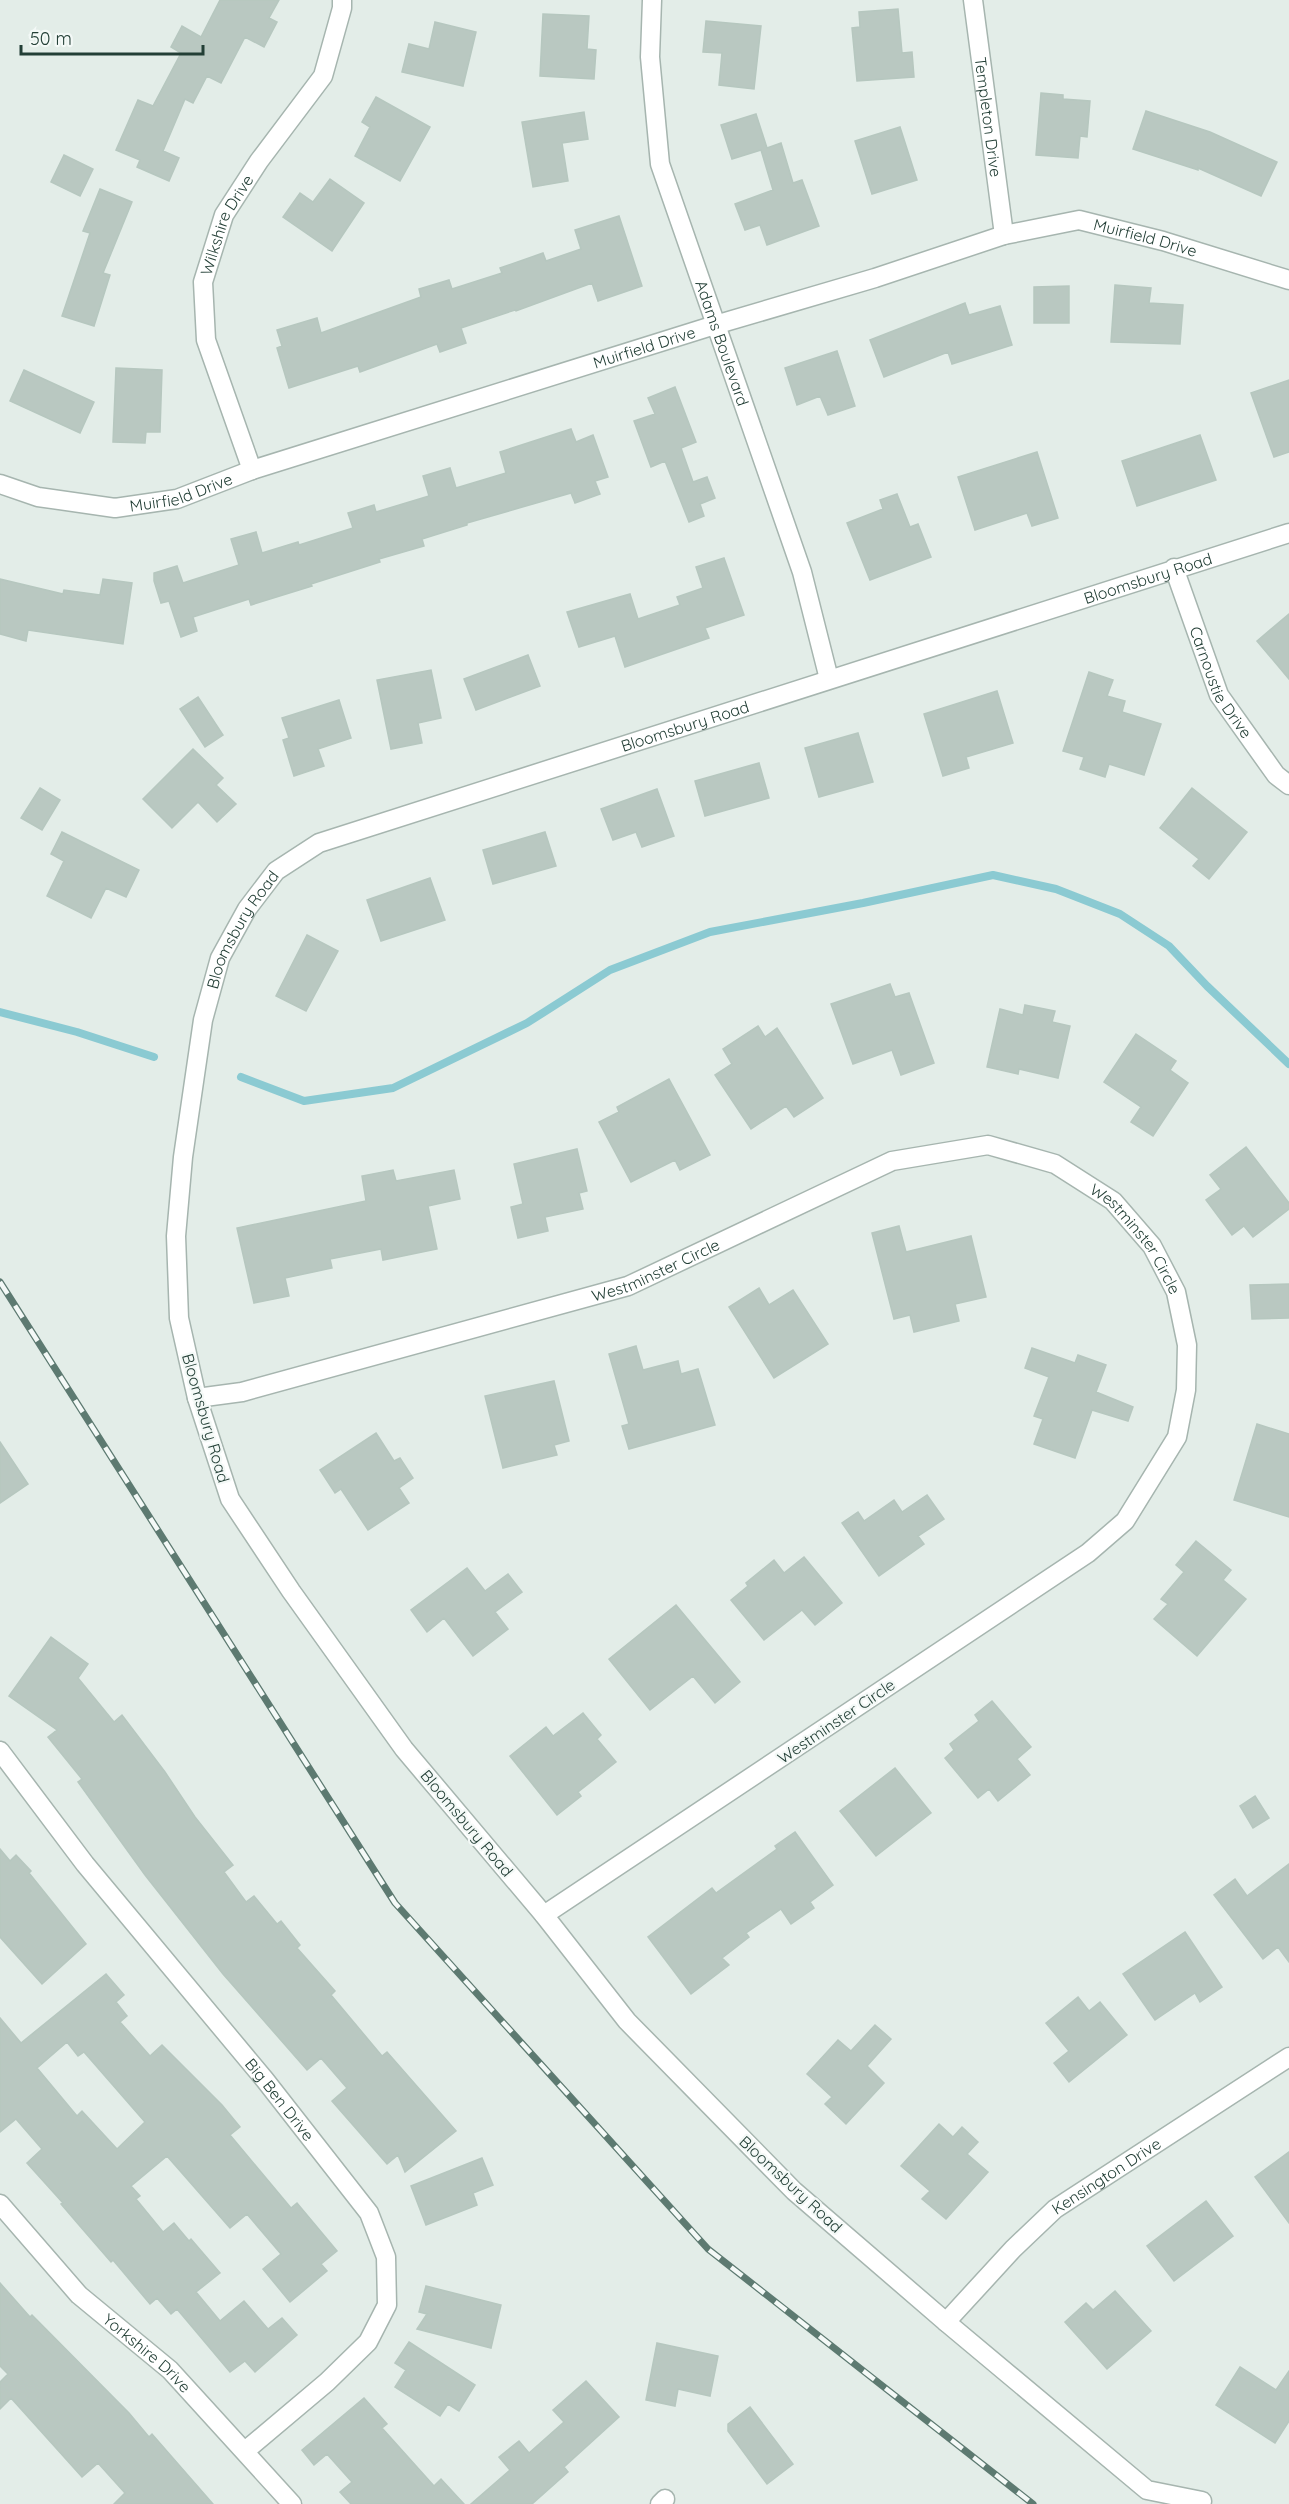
<svg xmlns="http://www.w3.org/2000/svg" width="1289" height="2504" font-family="Quicksand,sans-serif">
<rect width="100%" height="100%" fill="#e3ede8"/>
<g fill="none" stroke-linecap="round" stroke-linejoin="round">
<path stroke="#8bcad2" stroke-width="8" d="M0,1012L77,1032L154,1057
M241,1077L304,1101L393,1088L527,1023L610,970L710,932L863,903L993,875L1056,889L1120,914L1169,946L1207,986L1289,1064"/>
</g>
<path fill="#b9c8c1" stroke="#b6c7bf" stroke-width="1.5" fill-rule="evenodd" d="M220,0H279L269,18L277,22L264,47L245,37L221,83L207,76L193,103L185,99L163,151L179,158L169,181L137,167L140,160L116,150L138,100L153,106L181,53L171,47L182,26L201,37Z
M898,9L902,53L912,52L914,77L857,81L852,28L860,27L859,12Z
M543,14L589,16L587,49L596,50L594,79L540,76Z
M706,21L761,26L754,89L719,85L722,53L703,52Z
M435,22L476,32L463,86L402,72L409,44L429,49Z
M1041,93L1063,95V99L1090,101L1087,137L1080,136L1078,158L1036,155Z
M376,97L430,127L400,181L355,156L370,127L362,122Z
M1146,111L1210,132L1277,162L1261,196L1198,168V170L1133,149Z
M584,112L588,139L562,143L568,181L533,187L522,122Z
M756,114L767,148L781,143L793,183L802,180L819,226L767,245L760,225L745,230L735,204L773,190L761,150L732,159L721,125Z
M900,127L917,180L872,194L855,141Z
M64,155L93,169L80,196L51,182Z
M330,179L364,203L332,251L283,217L300,193L313,202Z
M100,189L132,202L103,273L110,275L94,326L62,316L90,233L83,231Z
M619,216L642,286L598,301L592,283L516,311L515,310L461,328L466,343L440,352L437,344L360,372L358,366L289,388L277,348L282,346L277,330L317,318L321,333L421,297L419,289L449,280L452,289L502,273L500,268L543,253L546,261L581,249L575,230Z
M1115,285L1151,288L1149,303L1183,305L1180,344L1111,342Z
M1069,286V323H1034V287Z
M965,303L969,315L1000,306L1012,345L952,364L948,352L884,377L870,340Z
M837,351L855,406L828,415L820,396L797,405L785,368Z
M116,368L162,370L160,432H146L145,443L113,442Z
M24,370L94,402L80,433L10,401Z
M1289,380V452L1274,457L1251,393Z
M675,387L696,442L681,448L693,482L707,477L715,498L700,504L704,516L689,522L665,461L651,467L634,421L655,414L648,398Z
M571,429L576,442L593,435L608,477L595,481L600,494L575,503L571,493L467,523V525L422,539L424,546L379,559L380,562L311,584L312,586L251,605L249,599L193,617L197,631L181,637L169,601L161,603L154,581V573L177,566L183,583L239,565L231,539L256,532L262,553L298,542L299,545L353,528L348,513L374,505L376,512L429,496L423,476L450,468L456,488L506,473L500,452Z
M1200,435L1216,480L1137,506L1122,461Z
M1037,452L1058,518L1032,526L1027,513L975,530L958,477Z
M897,494L910,527L918,524L931,557L870,580L847,523L883,509L880,500Z
M724,558L744,615L705,628L709,638L625,667L615,636L579,647L567,612L630,594L638,619L680,605L677,597L703,588L696,567Z
M0,579L63,594L64,590L100,595L103,579L132,583L123,644L28,630L26,641L0,634Z
M1289,614V679L1257,641Z
M528,655L540,686L476,710L464,679Z
M431,670L441,718L418,723L422,743L391,749L377,680Z
M1089,672L1113,680L1107,696L1125,701L1122,712L1161,724L1144,775L1109,764L1105,777L1080,769L1084,757L1063,751Z
M997,691L1013,743L966,757L969,768L943,776L924,714Z
M198,697L223,735L205,747L180,709Z
M339,700L351,738L318,749L324,766L294,776L283,740L289,738L282,718Z
M858,733L873,782L819,797L805,748Z
M193,749L223,778L216,785L236,804L217,822L198,802L172,828L143,799Z
M759,763L769,798L705,816L695,781Z
M40,788L60,800L42,830L21,818Z
M1192,788L1247,832L1209,879L1193,866L1199,859L1160,828Z
M657,789L674,836L642,847L636,832L613,840L601,809Z
M62,832L139,870L126,897L106,888L91,918L47,896L64,861L51,854Z
M545,832L556,866L493,884L483,850Z
M430,878L445,920L381,941L367,900Z
M307,935L338,951L306,1011L276,996Z
M890,984L895,997L909,993L934,1063L901,1075L892,1050L853,1064L831,1004Z
M1025,1005L1055,1011L1052,1022L1070,1026L1058,1078L1019,1069L1018,1074L987,1067L1000,1009L1023,1015Z
M758,1026L765,1037L777,1028L823,1098L794,1117L786,1106L751,1129L715,1075L732,1064L723,1049Z
M1136,1034L1176,1061L1170,1070L1188,1083L1153,1136L1131,1122L1141,1107L1104,1082Z
M669,1079L710,1155L680,1170L675,1160L631,1182L599,1122L619,1112L617,1107Z
M1246,1147L1289,1203V1209L1253,1237L1244,1226L1232,1235L1206,1200L1221,1189L1210,1175Z
M577,1149L587,1191L579,1193L583,1209L545,1217L548,1231L518,1238L511,1207L523,1204L514,1164Z
M393,1170L396,1181L454,1170L460,1199L428,1206L437,1249L383,1260L381,1249L330,1259L332,1268L285,1278L289,1296L254,1303L237,1228L366,1201L362,1176Z
M899,1226L906,1252L971,1236L986,1297L955,1304L959,1321L914,1332L910,1315L894,1319L872,1233Z
M1289,1284V1318L1252,1319L1250,1285Z
M759,1288L769,1305L793,1290L828,1344L774,1378L729,1307Z
M636,1346L643,1370L678,1361L681,1374L698,1369L715,1425L629,1449L622,1426L629,1424L609,1354Z
M1032,1348L1075,1363L1078,1355L1106,1365L1096,1392L1133,1407L1128,1421L1092,1410L1075,1458L1034,1444L1043,1419L1034,1416L1049,1377L1025,1368Z
M554,1381L569,1441L554,1445L557,1455L503,1468L485,1396Z
M1257,1424L1289,1434V1517L1234,1500Z
M376,1433L394,1461L400,1458L413,1478L399,1488L409,1503L368,1530L341,1489L335,1493L320,1470Z
M0,1442L28,1484L0,1503Z
M927,1495L944,1519L918,1536L924,1544L879,1576L842,1523L858,1512L864,1521L894,1500L902,1512Z
M1196,1541L1231,1570L1223,1580L1246,1599L1197,1656L1154,1619L1168,1604L1161,1599L1184,1572L1176,1565Z
M804,1557L842,1603L815,1625L802,1610L764,1640L731,1600L748,1586L746,1583L774,1560L784,1573Z
M467,1568L485,1591L508,1574L522,1592L495,1612L508,1629L473,1656L444,1618L427,1632L411,1610Z
M676,1605L740,1682L715,1703L693,1676L650,1710L609,1659Z
M51,1637L88,1664L78,1678L114,1722L122,1715L165,1772L195,1817L233,1865L224,1872L246,1902L254,1896L277,1924L281,1921L300,1945L297,1948L335,1991L331,1995L382,2056L387,2052L456,2131L405,2172L398,2155L387,2164L332,2101L347,2088L321,2058L307,2070L223,1974L145,1875L78,1782L82,1779L48,1737L57,1730L9,1696Z
M992,1701L1031,1747L1017,1759L1030,1775L998,1801L989,1789L978,1798L945,1758L954,1750L950,1744L979,1721L975,1715Z
M583,1713L601,1735L597,1739L616,1762L578,1792L581,1796L557,1815L510,1756L546,1727L553,1736Z
M895,1768L931,1813L876,1856L840,1811Z
M1255,1796L1269,1818L1253,1828L1240,1806Z
M795,1832L833,1885L810,1902L814,1908L791,1924L781,1909L746,1933L749,1937L722,1958L729,1965L691,1994L648,1937L712,1888L716,1893L777,1849L775,1846Z
M0,1849L10,1861L16,1855L31,1871L29,1873L86,1944L42,1984L0,1937Z
M1289,1864V1962L1278,1947L1263,1959L1214,1895L1235,1879L1247,1896Z
M1185,1932L1222,1987L1200,2002L1195,1993L1155,2020L1123,1974Z
M106,1974L124,1995L116,2002L127,2016L120,2022L150,2056L162,2045L222,2105L240,2127L230,2135L291,2208L297,2203L337,2251L321,2264L327,2271L290,2302L263,2269L281,2254L247,2214L230,2228L167,2156L131,2186L140,2196L136,2199L163,2232L174,2223L189,2241L191,2239L220,2273L196,2292L220,2321L244,2301L268,2329L282,2318L297,2335L255,2372L245,2361L230,2372L177,2309L171,2314L157,2298L150,2304L113,2260L111,2262L79,2225L61,2204L63,2203L27,2163L42,2149L16,2119L0,2132V2018L21,2043ZM67,2042L78,2056L84,2052L145,2122L117,2149L82,2111L77,2116L37,2068Z
M1078,1997L1089,2011L1100,2002L1127,2035L1069,2082L1054,2063L1069,2051L1046,2023Z
M875,2025L891,2039L867,2066L884,2083L846,2124L825,2104L832,2097L807,2074L838,2040L851,2051Z
M939,2124L953,2137L962,2127L978,2142L967,2154L988,2172L946,2219L922,2199L930,2191L901,2166Z
M1289,2152V2223L1255,2177Z
M482,2158L493,2185L473,2193L477,2205L426,2225L411,2186Z
M1206,2201L1233,2236L1174,2281L1147,2246Z
M0,2283L30,2317L32,2315L129,2413L149,2437L152,2434L213,2504H114L125,2493L98,2463L82,2477L11,2398L0,2409V2382L8,2374L0,2366Z
M426,2286L501,2305L491,2348L417,2329L427,2314L419,2312Z
M1115,2291L1151,2331L1107,2369L1065,2322L1086,2303L1093,2310Z
M409,2342L475,2385L459,2411L448,2404L440,2416L395,2387L406,2370L395,2363Z
M657,2343L718,2356L710,2396L678,2389L675,2406L646,2400Z
M1240,2367L1276,2390L1289,2371V2421L1275,2443L1216,2405Z
M586,2381L619,2417L564,2467L568,2472L532,2504H471L510,2470L499,2457L519,2441L529,2453L564,2422L553,2410Z
M364,2398L387,2424L382,2428L434,2486L441,2479L464,2504H351L340,2492L352,2482L327,2454L314,2465L302,2450Z
M750,2407L793,2464L767,2484L728,2431V2424Z"/>
<g fill="none" stroke-linecap="round" stroke-linejoin="round">
<g stroke="#a6b5af" stroke-width="21">
<g id="street">
<path id="s1" d="M652,0L650,57L660,164L802,572L829,679"/>
<path id="s2" d="M973,0L1004,235"/>
<path id="s3" d="M252,470L206,340L203,282L224,215L259,161L323,76L342,8V0"/>
<path id="s4" d="M0,484L38,497L115,508L177,499L252,470L715,325L875,278L1004,235L1079,220L1163,241L1289,280"/>
<path id="s5" d="M1174,568L1219,695L1276,775L1289,785"/>
<path id="s6" d="M197,1398L242,1392L628,1286L892,1161L988,1145L1055,1164L1113,1201L1152,1246L1176,1292L1187,1345L1186,1390L1177,1437L1125,1521L1088,1553L544,1915"/>
<path id="s7" d="M0,1751L85,1864L265,2080L369,2213L386,2257L387,2305L368,2342L327,2382L245,2451"/>
<path id="s8" d="M0,2204L79,2295L170,2370L292,2504"/>
<path id="s9" d="M946,2322L1013,2249L1055,2209L1289,2057"/>
<path id="s10" d="M1202,2501L1147,2490L946,2322L794,2191L627,2021L544,1915L404,1749L291,1591L230,1499L197,1398L179,1318L176,1236L183,1157L203,1020L220,958L247,909L276,871L319,843L1289,533"/>
<path d="M660,2504L665,2499"/>
</g>
</g>
<use href="#street" stroke="#fff" stroke-width="18"/>
<g stroke="#5d7a71" stroke-width="7">
<path id="rail" d="M0,1282L395,1903L708,2249L1033,2504"/>
</g>
<use href="#rail" stroke="#f4f9f7" stroke-width="4.5" stroke-dasharray="14" stroke-linecap="butt"/>
</g>
<g text-anchor="middle" dominant-baseline="central" stroke-width="4.5" stroke-linejoin="round" paint-order="stroke">
<g font-size="16" fill="#233f36" stroke="#f4f9f7">
<text stroke="none"><textPath href="#s2" startOffset="118">Templeton Drive</textPath></text>
<text stroke="none"><textPath href="#s3" startOffset="258">Wilkshire Drive</textPath></text>
<text stroke="none"><textPath href="#s4" startOffset="1194">Muirfield Drive</textPath></text>
<text stroke="none"><textPath href="#s1" startOffset="354">Adams Boulevard</textPath></text>
<text stroke="none"><textPath href="#s4" startOffset="672">Muirfield Drive</textPath></text>
<text stroke="none"><textPath href="#s4" startOffset="186">Muirfield Drive</textPath></text>
<text stroke="none"><textPath href="#s10" startOffset="2991">Bloomsbury Road</textPath></text>
<text stroke="none"><textPath href="#s5" startOffset="124">Carnoustie Drive</textPath></text>
<text stroke="none"><textPath href="#s10" startOffset="2505">Bloomsbury Road</textPath></text>
<text stroke="none"><textPath href="#s10" startOffset="2001">Bloomsbury Road</textPath></text>
<text stroke="none"><textPath href="#s6" startOffset="1017">Westminster Circle</textPath></text>
<text stroke="none"><textPath href="#s6" startOffset="477">Westminster Circle</textPath></text>
<text transform="translate(206 1418) rotate(74)">Bloomsbury Road</text>
<text transform="translate(836 1721) rotate(-34)">Westminster Circle</text>
<text transform="translate(467 1823) rotate(50)">Bloomsbury Road</text>
<text stroke="none"><textPath href="#s7" startOffset="447">Big Ben Drive</textPath></text>
<text stroke="none"><textPath href="#s9" startOffset="218">Kensington Drive</textPath></text>
<text transform="translate(791 2184) rotate(43)">Bloomsbury Road</text>
<text stroke="none"><textPath href="#s8" startOffset="210">Yorkshire Drive</textPath></text>
</g>
</g>
<path d="M21 45v9h182v-9" fill="none" stroke="#233f36" stroke-width="3"/>
<text x="30" y="45" font-size="18" fill="#233f36" stroke="#f4f9f7" stroke-width="4.5" paint-order="stroke">50 m</text>
</svg>
